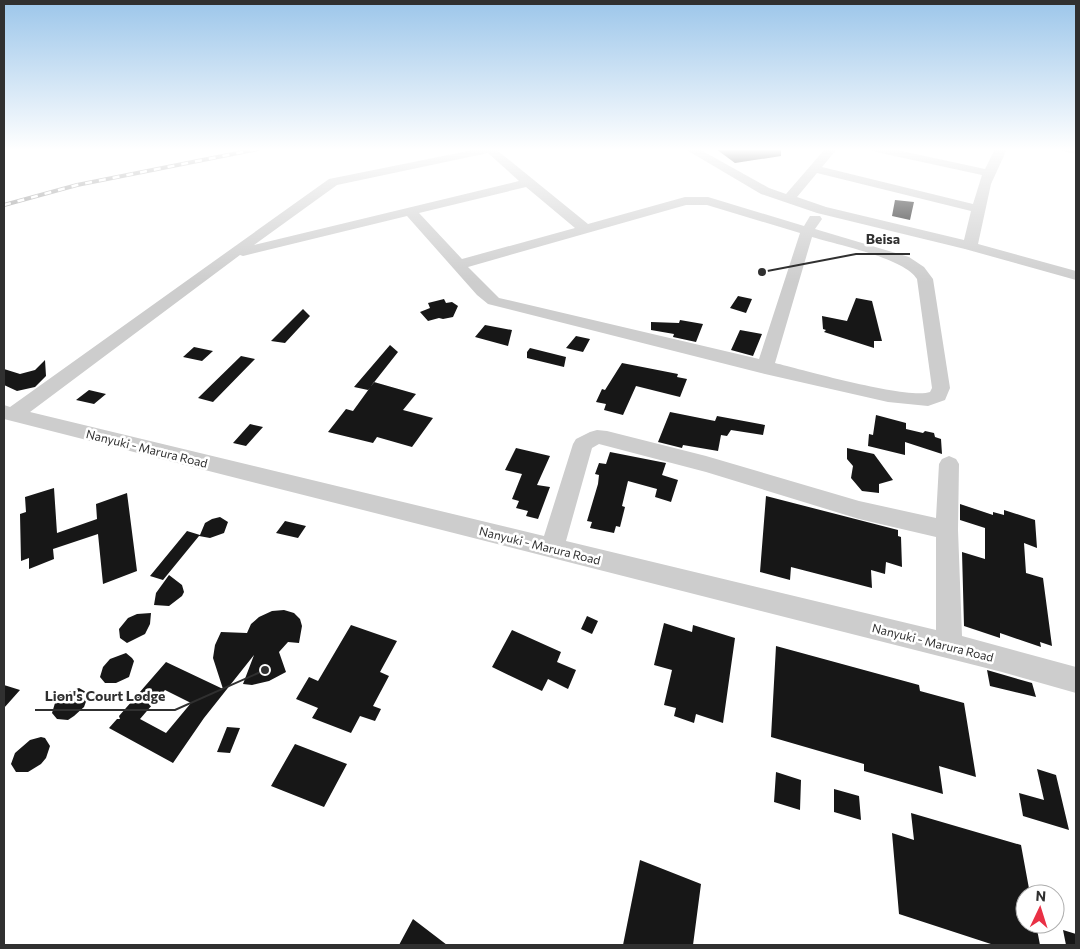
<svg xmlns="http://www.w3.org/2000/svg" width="1080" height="949" font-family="Commissioner,sans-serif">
<rect width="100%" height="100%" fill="#fff"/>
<path fill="#171717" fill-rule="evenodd" d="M716,149H781V156L735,163Z
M895,200L914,202L910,220L892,216Z
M738,296L752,299L746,313L730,308Z
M856,298L872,301L882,341H874V348L824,332L826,330L823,329L822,316L847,321Z
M444,299L446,303L452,302L458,306L453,317L443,319L439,318L428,321L420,312L430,308L428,303Z
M303,309L310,316L285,343L271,341Z
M680,320L703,324L696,342L673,337L674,334L651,330V322L679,323Z
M485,325L512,330L508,346L475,337Z
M740,330L762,334L753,356L731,350Z
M576,336L590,339L583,352L566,348Z
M390,345L398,352L368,390L354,387Z
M194,347L213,351L202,361L183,357Z
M530,348L566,357L564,367L527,358V352Z
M241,356L255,359L213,402L198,398Z
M45,360L46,376L35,387L17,391L4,385V369L20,374L35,370Z
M622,363L678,374L677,377L687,379L680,397L636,386L623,415L604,410L606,404L596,402L602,389L605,390Z
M374,382L416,394L403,410L433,418L412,447L377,437L373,443L328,432L346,409L353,411Z
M89,390L106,394L94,404L76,400Z
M670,412L715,421L717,416L765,425L763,435L731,430L727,436L721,435L718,451L683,445L682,448L658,442Z
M876,415L906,423V429L923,433L925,431L934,433L935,437L941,439L942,454L905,442V455L868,446L869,434L873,435Z
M250,424L263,427L246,446L233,443Z
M516,448L550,456L537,485L550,487L538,519L526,516L528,511L516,508L519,501L512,499L522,474L505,470Z
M847,448L874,454L893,480L879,484V493L862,491L851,478L853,466L847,459Z
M610,452L666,463L662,475L678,480L671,502L655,497L657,489L628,481L622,506L625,507L620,527L616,526L614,533L590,528L592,522L587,521L598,484L599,475L595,474L599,463L606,464Z
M54,488L57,533L97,519L96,504L127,493L137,571L103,584L98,534L53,549L54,559L29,569V558L21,561L20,514L26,512L25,497Z
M766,496L898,530V536L901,537L902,567L886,562L885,574L871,570L872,588L791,567L790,580L760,572Z
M960,504L993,515V512L1004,515V510L1035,520L1037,548L1024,543L1026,573L1043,578L1052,646L1040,642L1041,647L1000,633V638L964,626L962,552L985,559V528L960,520Z
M220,517L228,522L224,533L210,538L199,536L163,580L150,576L187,531L200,535L205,523L212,519Z
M285,521L306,526L298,538L276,533Z
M169,575L182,585L184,592L182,596L169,606L154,605L156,593Z
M284,610L294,613L300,619L302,626L299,643L288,642L279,652L286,672L269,681L252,685L243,684L254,655L204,718L173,763L109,728L117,719H120L119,716L166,662L223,689L213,658L215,645L221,632L247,633L251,624L259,617L272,611ZM165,690L191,703L166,733L140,719Z
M151,613L150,624L145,634L127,643L120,638L119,629L128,618L137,614Z
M587,616L598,621L592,634L581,629Z
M664,623L692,632L693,625L735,638L723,723L696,714L694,723L674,716L676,708L664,705L672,670L654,665Z
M351,625L397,641L380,672L389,676L373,706L381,709L375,721L360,716L351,733L312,718L318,708L296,699L309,677L318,681Z
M512,630L561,652L557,662L576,670L568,689L548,679L542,691L492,667Z
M776,646L919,685L920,691L964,703L976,777L939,766L943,794L864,771V764L771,737Z
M126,653L132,658L134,661L129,677L116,683H105L100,677L103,667L110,659Z
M987,670L1032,683L1036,697L990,686Z
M4,685L20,690L4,708Z
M79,688L86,692L88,696L84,707L74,716L68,720L57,719L52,713L55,703L63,694Z
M227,727L240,728L230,753L217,752Z
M41,737L45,738L50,746L46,758L41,764L28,772H16L11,764L15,753L30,740Z
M295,744L347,764L324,807L271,786Z
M1037,769L1056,775L1069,830L1023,816L1019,793L1044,800Z
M776,772L801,780L800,810L774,802Z
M834,789L859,796L861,820L834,812Z
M911,813L1021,845L1030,894H1025V924H1036L1040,945H994L899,914L892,833L914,840Z
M640,860L701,884L693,945H623Z
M413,919L447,945H399Z
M1063,930L1076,934V945H1066Z"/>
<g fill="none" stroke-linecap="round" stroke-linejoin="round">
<path fill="#cdcdcd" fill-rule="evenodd" d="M478,149H500L498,151L588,224L685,197H708L804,226L810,216H820L822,219L815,229L909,257L924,267L933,279L950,388L945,400L928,406L888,402L765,374L488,304L477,295L407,216L243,256L240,255L30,412L544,536L573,444L576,439L590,432L597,430L607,431L706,456L859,501L936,518L939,464L942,459L949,456L956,459L959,464L958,530L962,636L1076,667V693L1002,672L4,419V405L10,407L329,179ZM488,153L519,181L254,245L337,185ZM526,187L575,228L462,259L419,213ZM686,205H707L800,233L759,359L499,298L468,267ZM812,237C838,245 904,258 917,279L932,388L930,392C909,400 803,370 775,363ZM599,444L706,472L859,519L936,537V630L566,541L592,448Z
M685,149H699L769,188L786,194L825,149H837L822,167L973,204L982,175L876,152L870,149H892L985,169L995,149H1007L991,184L978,244L1076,271V280L965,249L817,213L761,194ZM817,173L971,211L964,240L826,207L797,197Z
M1060,149H1076V154L1062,151Z"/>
<g stroke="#858585" stroke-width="4">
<path id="rail" d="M4,205L77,185L258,149"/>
</g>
<use href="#rail" stroke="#fff" stroke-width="2.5" stroke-dasharray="7" stroke-linecap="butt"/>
</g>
<linearGradient id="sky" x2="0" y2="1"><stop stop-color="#9cc6ea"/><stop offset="0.53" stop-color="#fff"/><stop offset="1" stop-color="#fff" stop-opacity="0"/></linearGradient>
<rect width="1080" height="282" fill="url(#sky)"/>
<g text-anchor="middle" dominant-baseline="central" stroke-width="5" stroke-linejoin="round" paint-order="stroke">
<g font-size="12" fill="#303030" stroke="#fff">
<text transform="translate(147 448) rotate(14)">Nanyuki - Marura Road</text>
<text transform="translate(540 545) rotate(14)">Nanyuki - Marura Road</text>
<text transform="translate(933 642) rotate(14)">Nanyuki - Marura Road</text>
</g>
</g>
<path fill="none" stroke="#303030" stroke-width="2" d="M762 272L856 254H910M265 670L175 710H35"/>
<g fill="#303030" stroke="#fff" stroke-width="2">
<circle cx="762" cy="272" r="5"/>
<circle cx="265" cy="670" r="5"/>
</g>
<g font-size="14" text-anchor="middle" font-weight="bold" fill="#303030" stroke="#fff" stroke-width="5" stroke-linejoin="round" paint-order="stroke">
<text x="883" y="244">Beisa</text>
<text x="105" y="701">Lion's Court Lodge</text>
</g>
<rect width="1080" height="949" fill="none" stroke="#303030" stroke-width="10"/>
<g transform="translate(1040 909) rotate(4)"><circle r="24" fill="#ffffff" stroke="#acacac"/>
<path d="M0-4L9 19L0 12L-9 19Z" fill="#e93045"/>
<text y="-8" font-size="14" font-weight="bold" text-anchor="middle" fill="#303030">N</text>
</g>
</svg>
